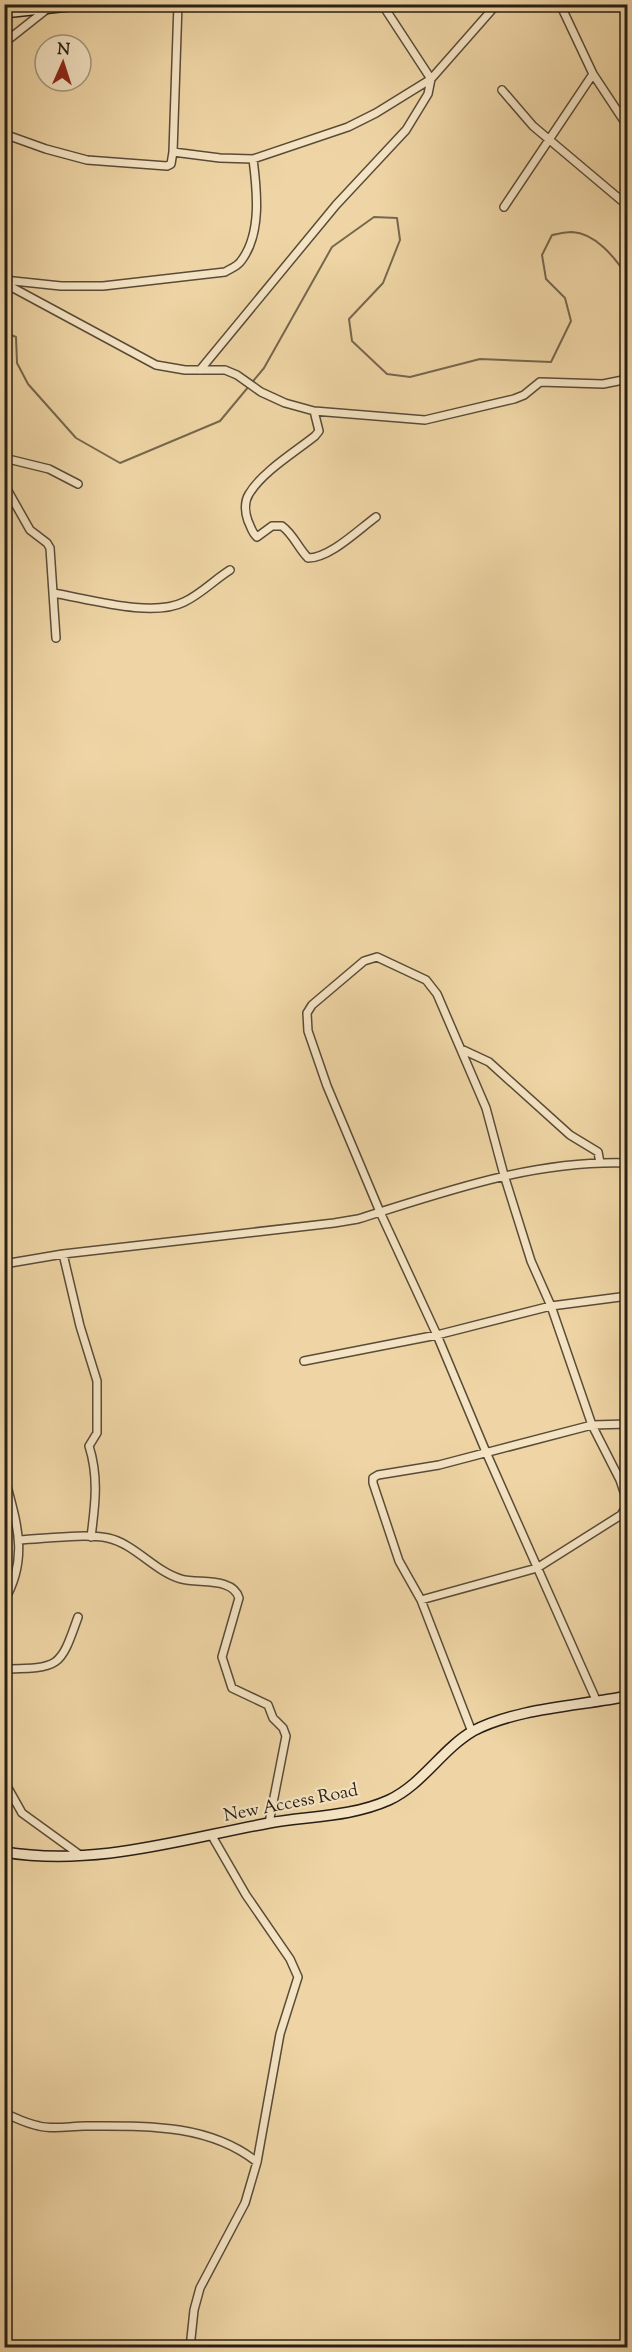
<svg xmlns="http://www.w3.org/2000/svg" width="632" height="2352" font-family="'Sorts Mill Goudy',serif">
<rect width="100%" height="100%" fill="#efd5a5"/>
<filter id="stains"><feTurbulence type="fractalNoise" baseFrequency=".00333" numOctaves="4"/><feColorMatrix values="0 0 0 0 .2 0 0 0 0 .09 0 0 0 0 .02 0 0 0 .5 -.17"/></filter>
<radialGradient id="worn" r=".72"><stop offset=".6" stop-color="#630" stop-opacity="0"/><stop offset="1" stop-color="#630" stop-opacity=".3"/></radialGradient>
<g fill="none" stroke-linecap="round" stroke-linejoin="round">
<path stroke="#76674e" stroke-width="2" d="M4,332L16,337L17,363L28,384L76,438L120,463L220,421L264,368L332,247L374,217L397,218L400,240L383,283L349,319L352,341L387,374L410,377L480,359L551,362L571,321L565,298L546,279L542,255L552,235C558,234 565,232 572,232C596,233 615,258 628,277"/>
<g stroke="#594c39" stroke-width="10">
<path id="street" d="M560,4L593,74L628,127
M4,43L47,9
M502,90L533,126L628,206
M4,101V108
M4,134L46,149L87,160L167,166L171,164L173,152L178,4
M173,152L220,158L253,159L348,127L376,113L431,79L497,4
M504,207L593,74
M4,280L61,286H103L225,272C230,269 238,266 241,261C262,234 257,190 253,159
M4,283L156,365L185,370H225L237,375L261,392L285,403L314,411L425,420L514,399L524,395L540,382L603,384L628,379
M200,370L336,205L406,130L428,94L431,79L382,4
M314,411L319,431L315,436C295,452 262,472 249,494C244,502 245,513 248,521C251,527 252,533 257,537L272,526H282C294,535 298,548 308,558C330,558 358,530 376,517
M4,458L49,469L78,484
M4,484L30,530L47,543L50,548L56,638
M53,593C89,599 152,618 184,602C201,594 214,580 230,570
M461,1049L489,1062L570,1135L598,1152L600,1163
M63,1254L80,1326L97,1381V1433L89,1446C99,1477 95,1506 91,1537
M4,1264L63,1254L334,1223L358,1219C447,1191 533,1160 628,1163
M304,1361L437,1335L551,1306L628,1296
M4,1475C16,1521 30,1557 4,1601
M19,1540C44,1539 84,1533 108,1538C135,1544 154,1571 181,1579C199,1584 233,1577 239,1598L222,1657L232,1688L268,1705L273,1718L283,1728L286,1736L269,1823
M421,1600L537,1568L621,1515L626,1507L625,1495L620,1480L592,1425L551,1306L531,1261L504,1175L486,1108L437,994L426,980L377,957L364,961L312,1005L307,1013L308,1031L327,1086L380,1212L437,1335L486,1452L597,1702
M4,1669C60,1668 60,1668 78,1617
M472,1732L421,1600L399,1561L373,1483V1478L378,1475L439,1465L592,1425L628,1424
M4,1781L22,1813L80,1855
M4,2113C16,2118 27,2124 39,2126C54,2130 70,2126 85,2126C144,2126 208,2123 257,2162
M190,2348L194,2310L200,2288L245,2203L257,2162L280,2034L298,1977L290,1959L246,1895L212,1836"/>
</g>
<g stroke="#271e15" stroke-width="12">
<path id="secondary" d="M4,13L88,4
M4,1852C95,1867 182,1839 269,1823C309,1816 351,1817 389,1800C422,1785 442,1749 473,1731C517,1708 579,1706 628,1696"/>
</g>
<use href="#street" stroke="#f5e4c4" stroke-width="7"/>
<use href="#secondary" stroke="#f5e4c4" stroke-width="9"/>
</g>
<g text-anchor="middle" dominant-baseline="central" stroke-width="4.5" stroke-linejoin="round" paint-order="stroke">
<g font-size="18" fill="#271e15" stroke="#f5e4c4">
<text transform="translate(291 1804) rotate(-11)">New Access Road</text>
</g>
</g>
<rect width="632" height="2352" fill="none" stroke="#efd5a5" stroke-width="24"/>
<rect x="6" y="6" width="620" height="2340" fill="none" stroke="#271e15" stroke-width="3"/>
<rect x="12" y="12" width="608" height="2328" fill="none" stroke="#271e15" stroke-width="1.5"/>
<g transform="translate(63 63) rotate(3)"><circle r="28" fill="#f5e4c4" stroke="#a3957e" stroke-width="1.5"/>
<path d="M0-4.5L10 22L0 15L-10 22Z" fill="#8f2418"/>
<text y="-9" font-size="16" font-weight="bold" text-anchor="middle" fill="#271e15">N</text>
</g>
<rect width="100%" height="100%" filter="url(#stains)"/>
<rect width="100%" height="100%" fill="url(#worn)"/>
</svg>
